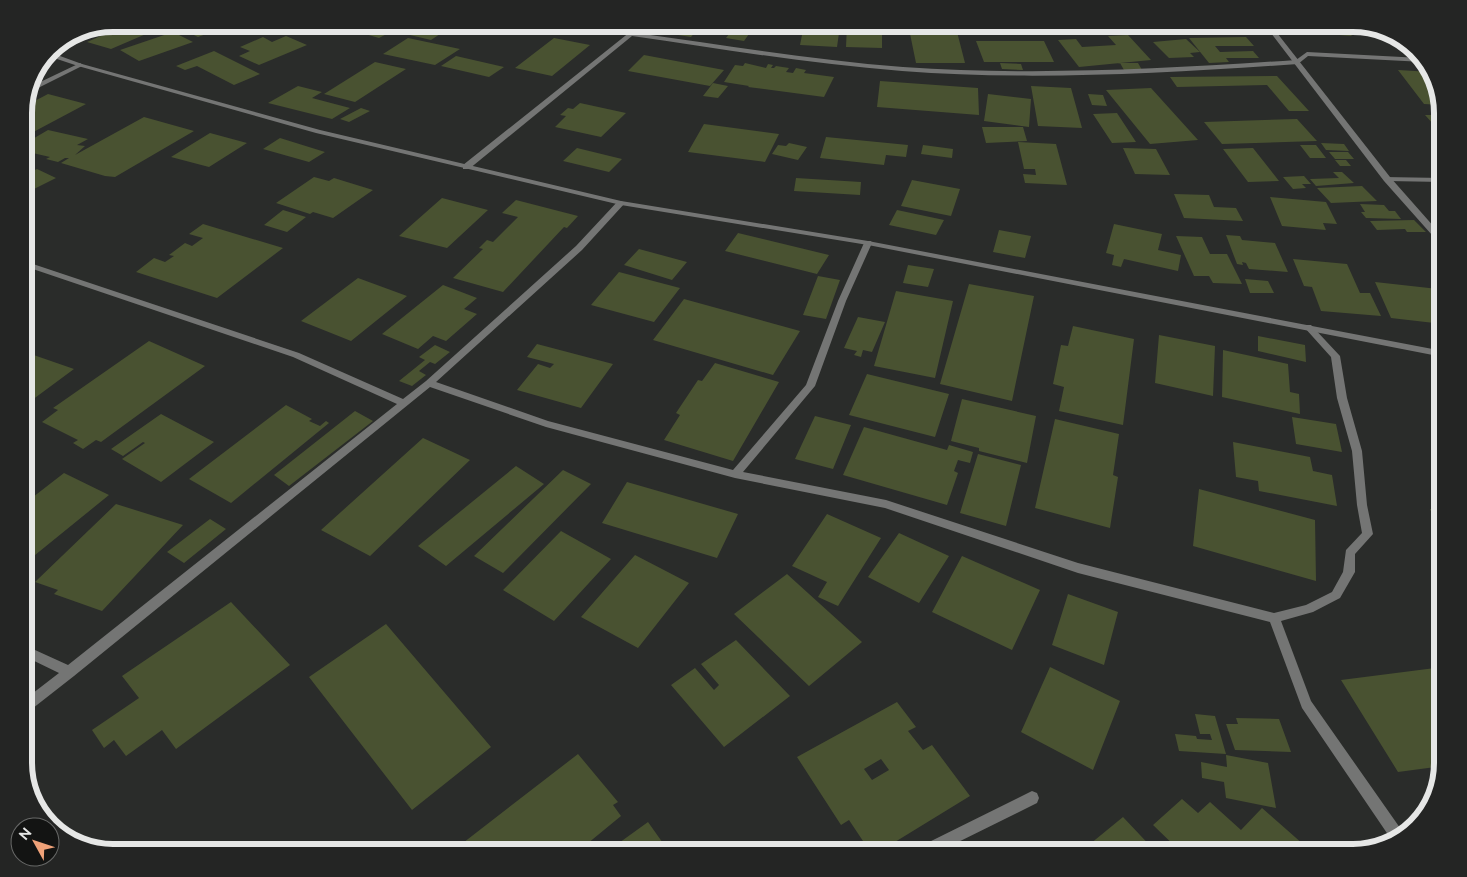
<svg xmlns="http://www.w3.org/2000/svg" width="1467" height="877" font-family="Raleway,sans-serif">
<rect width="100%" height="100%" fill="#2a2c2a"/>
<path fill="#495231" fill-rule="evenodd" d="M128,24H147L160,28L111,49L87,42Z
M171,24H233L198,37Z
M358,24H406L379,38L348,29Z
M428,24H455L431,40L410,35Z
M473,24L487,26L480,33L466,31Z
M618,24H633L626,30L613,27Z
M666,24H702L691,37L659,32Z
M769,24H786L783,31L766,29Z
M908,24H955L965,63H916Z
M1138,24H1166L1173,29L1139,32L1134,27H1141Z
M1172,24H1224L1228,27L1191,31L1187,28L1179,29Z
M1331,24H1342L1352,36L1339,35Z
M736,25L754,27L744,41L726,38Z
M847,25L882,26V48L846,47Z
M803,30L839,33L837,47L800,45Z
M1378,30L1399,36L1403,40L1385,39Z
M173,32L193,42L139,61L120,50Z
M1128,35L1151,60L1079,67L1058,40L1076,39L1082,47L1116,45L1108,36Z
M286,36L307,45L259,65L239,56L250,51L240,47L263,37L272,42Z
M1246,37L1254,46H1215L1220,52L1253,51L1259,58H1226L1229,62L1209,63L1189,38Z
M408,38L460,49L435,65L383,54Z
M554,38L590,45L552,76L515,68Z
M1186,39L1200,52L1190,53L1194,57L1169,58L1153,42Z
M976,41H1044L1054,62H984Z
M214,51L260,74L234,85L197,66L185,70L176,66Z
M644,55L724,70L710,86L628,71Z
M456,56L504,67L489,77L441,66Z
M375,62L406,69L355,102L324,94Z
M745,63L766,68L768,64L773,65L771,68H774L776,66L789,68L786,72L793,73L796,68L806,70L804,73L834,77L824,97L748,87L749,86L724,82L735,65L743,66Z
M1000,63L1021,64L1023,70L1002,69Z
M1120,63H1138L1142,70H1124Z
M1398,70L1432,72L1442,105L1424,104Z
M1277,76L1309,111H1289L1267,85L1177,87L1170,77Z
M880,81L978,88L979,115L877,107Z
M713,83L728,86L718,98L703,96Z
M298,86L322,92L312,98L350,108L332,119L268,103Z
M1031,86L1071,88L1082,128L1038,126Z
M1151,88L1198,140L1150,144L1106,90Z
M48,94L86,104L24,137L25,106Z
M988,94L1031,99L1029,127L984,121Z
M1088,94L1103,95L1107,106L1092,105Z
M580,103L626,113L601,137L555,127L566,116L560,115L568,108L573,109Z
M361,108L370,111L349,122L340,119Z
M1117,113L1136,142L1112,143L1093,114Z
M1425,115H1443V135Z
M144,117L194,131L115,177L105,176L61,163L69,158H65L58,162L46,159L50,157L24,151V144L48,130L88,139L77,145L85,146L75,155Z
M1297,119L1317,141L1222,144L1204,122Z
M704,124L779,134L765,162L688,152Z
M982,127H1023L1027,141L986,143Z
M210,133L247,143L209,167L171,157Z
M826,137L908,145L906,157L886,155L884,165L820,158Z
M280,138L325,152L309,162L263,149Z
M1018,142L1056,144L1067,185L1025,183L1023,174L1036,175L1035,169H1024Z
M789,143L807,147L798,160L772,154L778,145L786,146Z
M1321,143L1344,144L1349,151L1326,150Z
M923,145L953,149L952,158L921,154Z
M1300,145H1316L1326,158H1310Z
M577,148L622,159L609,172L563,161Z
M1123,148L1156,149L1170,175L1135,174Z
M1253,148L1279,181L1248,182L1223,149Z
M1329,152H1348L1354,159H1335Z
M1335,160H1346L1351,166H1340Z
M37,169L56,178L24,194V175Z
M1333,172H1342L1354,183L1316,186L1310,179L1339,178Z
M1304,176L1311,184H1302L1306,188L1293,189L1283,177Z
M314,177L329,181L334,178L373,190L333,218L313,212L310,214L276,203Z
M796,178L861,182L860,195L794,191Z
M912,180L960,189L951,216L901,206Z
M1362,186L1377,201L1331,203L1317,188Z
M1174,194L1209,195L1214,207L1236,208L1243,221L1184,218Z
M1270,197L1326,202L1337,224L1323,223L1326,230L1282,226Z
M442,198L488,210L447,248L399,236Z
M516,200L578,216L567,228L564,227L503,292L453,278L483,249L479,248L487,240L493,242L518,217L502,213Z
M1360,204L1384,205L1389,211H1395L1401,219L1366,218L1361,212H1365Z
M283,210L306,217L287,232L264,225Z
M897,210L944,220L936,235L889,225Z
M1414,220L1426,232H1407L1405,229L1377,230L1370,221Z
M203,224L283,248L217,298L136,272L154,258L165,262L174,256L169,255L185,243L192,246L203,238L189,234Z
M1114,224L1162,234L1158,250L1181,255L1178,271L1124,259L1121,267L1112,265L1114,255L1106,253Z
M999,230L1031,236L1025,258L993,252Z
M738,233L829,255L817,274L725,251Z
M1226,235L1240,236L1242,240L1275,243L1288,272L1249,269L1246,263L1242,262L1243,265L1237,264Z
M1176,236L1202,237L1210,254H1227L1242,284L1213,283L1209,276H1194Z
M639,249L687,262L672,280L624,265Z
M1293,259L1347,264L1360,293H1370L1381,316L1321,311L1312,287L1304,286Z
M908,265L934,269L928,287L903,283Z
M619,272L680,288L654,322L591,305Z
M818,276L840,280L826,319L803,315Z
M358,278L407,296L351,341L301,321Z
M1245,279L1268,281L1274,293H1250Z
M1375,282L1438,289L1443,299V324L1391,318Z
M969,284L1034,296L1012,401L940,384Z
M443,285L477,298L464,309L477,314L446,341L433,336L418,349L382,334Z
M896,291L953,301L935,378L874,366Z
M684,299L800,331L773,375L653,340Z
M858,317L885,322L872,352L863,350L861,357L854,355L857,351L844,348Z
M1073,326L1134,339L1123,425L1059,411L1064,387L1053,384L1061,345L1068,346Z
M1159,335L1215,346L1213,396L1155,383Z
M1258,336L1305,345L1306,362L1258,351Z
M149,341L205,366L101,442L96,440L83,449L73,443L78,440L42,422L58,410L53,408Z
M537,344L613,364L581,408L517,390L538,364L550,368L554,364L527,357Z
M435,345L450,352L435,364L430,362L419,371L426,375L412,386L399,381L425,360L419,357Z
M1223,350L1288,364L1290,392L1299,394L1300,414L1222,397Z
M25,352L74,369L24,406V353Z
M715,363L779,382L733,461L664,440L680,415L676,413L698,380L702,381Z
M867,374L949,394L935,437L849,415Z
M962,399L1036,416L1027,463L979,451V448L951,441Z
M286,405L312,419L309,421L320,426L326,421L329,423L231,503L189,479Z
M1438,410L1443,411V438H1442Z
M355,411L373,421L289,486L274,475Z
M161,414L214,442L161,482L122,459L145,443L143,442L123,456L111,449Z
M815,416L851,425L833,469L795,459Z
M1292,417L1336,424L1342,452L1296,444Z
M1055,419L1119,434L1113,475L1118,477L1110,528L1035,508Z
M864,427L947,450L949,445L973,452L970,463L958,460L954,471L958,473L947,505L843,475Z
M423,438L470,460L370,556L321,530Z
M1233,442L1310,457L1313,471L1332,475L1337,506L1259,491L1258,481L1236,477Z
M978,454L1021,465L1006,526L960,513Z
M516,466L544,484L446,566L418,546Z
M563,470L591,484L503,573L474,556Z
M64,473L109,495L24,564V504Z
M627,482L738,514L717,558L602,523Z
M1199,489L1315,520L1316,581L1193,546Z
M116,504L183,525L102,611L54,594L58,590L35,582Z
M1430,509H1443V540Z
M827,514L881,538L838,606L818,597L827,582L792,566Z
M210,519L226,529L184,563L167,552Z
M561,531L611,559L554,621L503,590Z
M899,533L949,556L919,603L868,577Z
M635,555L689,583L638,648L581,617Z
M962,556L1040,590L1012,650L932,612Z
M787,574L862,642L809,686L734,614Z
M1068,594L1118,612L1104,665L1052,645Z
M231,602L290,665L176,749L162,730L126,756L114,740L104,748L92,730L139,698L122,676Z
M386,624L491,747L412,810L309,677Z
M736,640L790,696L724,747L671,685L695,668L714,690L719,685L701,664Z
M1050,667L1120,701L1093,770L1021,732Z
M1443,667V766L1398,772L1341,680Z
M897,702L916,727L908,731L923,750L932,745L970,796L877,853H871L849,820L841,825L797,757ZM881,759L889,770L872,780L864,769Z
M1195,714L1215,716L1226,754L1179,751L1175,734L1196,736L1197,739L1212,740L1210,734H1200Z
M1236,718L1279,719L1291,752L1235,750L1226,724H1238Z
M578,754L618,802L613,805L621,816L576,853H464L459,846Z
M1226,755L1268,763L1276,808L1226,798L1224,782L1202,778L1201,762L1227,767Z
M1182,799L1198,813L1210,802L1241,830L1262,808L1312,852L1182,853L1153,825Z
M1123,817L1157,853H1079Z
M648,822L670,853H605Z"/>
<g fill="none" stroke-linecap="round" stroke-linejoin="round">
<path fill="#747574" fill-rule="evenodd" d="M640,24H646L636,33C724,45 813,60 903,67C1034,76 1165,69 1296,60L1307,52L1421,58L1424,62L1308,56L1298,64C1166,73 1034,81 902,71C811,64 722,49 632,36L469,169H463V165Z
M80,63L83,65L82,66L32,91L34,85Z
M1384,177L1443,178V182L1387,181L1383,179Z
M618,201H621L625,203L582,250L436,382L548,421L733,470L806,385L838,301L864,243L868,241H871L872,243L846,301L815,386L743,472L886,500L1078,563L1274,613L1306,605L1332,592L1343,572L1346,550L1362,533L1357,505L1352,451L1337,398L1331,357L1304,327L1305,325H1311L1340,356L1347,398L1362,451L1367,505L1373,534L1355,554V572L1340,598L1313,612L1281,621L1311,701L1405,835L1399,841L1393,842L1302,708L1270,622L1078,573L885,508L735,478L546,427L430,387L74,676L28,712L24,714V700L59,673L24,656V645L68,665L397,404L293,357L24,266V261L299,353L403,399L426,381L576,246Z
M1032,791L1037,793L1039,798L1037,803L936,853H915L917,848Z"/>
<path fill="#747574" fill-rule="evenodd" d="M1264,24H1270L1390,177L1443,237V244H1440L1384,181Z
M49,52L82,64L320,130L621,201L868,241L1443,351V357L868,245L621,205L316,133L78,66L48,56Z"/>
</g>
<path d="M0 0H1467V877H0ZM113 32H1353A81 81 0 0 1 1434 113V763A81 81 0 0 1 1353 844H113A81 81 0 0 1 32 763V113A81 81 0 0 1 113 32Z" fill="#242524" fill-rule="evenodd"/>
<path fill="none" stroke="#e6e7e6" stroke-width="6" d="M113 32H1353A81 81 0 0 1 1434 113V763A81 81 0 0 1 1353 844H113A81 81 0 0 1 32 763V113A81 81 0 0 1 113 32Z"/>
<g transform="translate(35 842) rotate(310)"><circle r="24" fill="#131413" stroke="#676867"/>
<path d="M0-4L9 19L0 12L-9 19Z" fill="#f0a279"/>
<text y="-8" font-size="14" font-weight="bold" text-anchor="middle" fill="#e6e7e6">N</text>
</g>
</svg>
